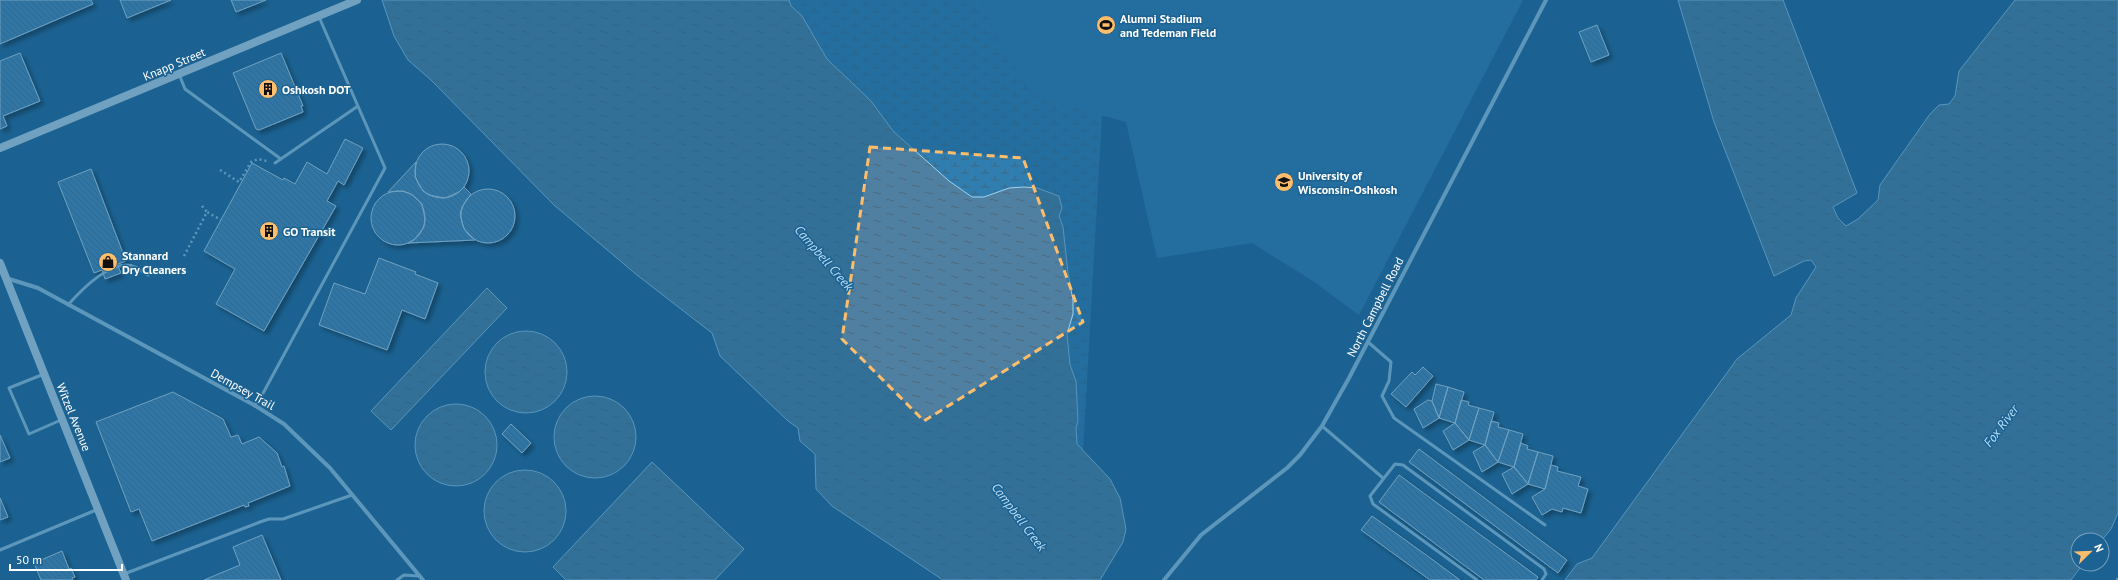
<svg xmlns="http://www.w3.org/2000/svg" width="2118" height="580" font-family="'PT Sans',sans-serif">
<defs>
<pattern id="wetland-marsh" width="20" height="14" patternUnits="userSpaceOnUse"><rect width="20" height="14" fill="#307db0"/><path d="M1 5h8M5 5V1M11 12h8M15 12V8" fill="none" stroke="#3d6783"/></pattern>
<pattern id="water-ripples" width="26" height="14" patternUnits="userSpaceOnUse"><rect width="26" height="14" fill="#4f80a1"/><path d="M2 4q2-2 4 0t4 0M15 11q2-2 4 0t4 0" fill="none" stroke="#4e697b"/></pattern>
<pattern id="building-back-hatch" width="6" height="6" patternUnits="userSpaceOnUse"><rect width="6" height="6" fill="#4a8dbb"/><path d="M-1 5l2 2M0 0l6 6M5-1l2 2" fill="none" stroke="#4b738f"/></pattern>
<filter id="shadow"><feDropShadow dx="3.5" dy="3.5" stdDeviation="2" flood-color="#0009"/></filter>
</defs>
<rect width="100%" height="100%" fill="#1c6292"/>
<path fill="url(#wetland-marsh)" d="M789,0H983L998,41L1033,96L1102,115L1083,450L1077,444L1076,427L1078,421L1076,381L1070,365L1068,349V273L1063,227L1037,188H1009L984,197H972L949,181L893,131L871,101L827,59L802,16L791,6Z"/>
<path fill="#307db0" d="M983,0H1523L1359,315L1313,281L1252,243L1157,258L1126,122L1033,96L998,41Z"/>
<path fill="url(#water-ripples)" stroke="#a1d2f0" d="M382,0H789L791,6L802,16L827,59L871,101L893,131L949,181L972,197H984L1009,188L1024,187L1037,188L1059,196L1062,208L1059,216L1063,227L1068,273L1073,300V314L1067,334L1070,365L1076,381L1078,421L1076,428L1077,444L1110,479L1120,498L1126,529L1123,542L1100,580H943L832,506L816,489L815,454L800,441L798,428L788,421L720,356L712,333L637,275L554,205L431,80L408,60L394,36Z
M1678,0H1783L1857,193L1833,207L1838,218L1846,226L1858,219L1878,200L1880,185L1930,114L1939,105L1949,104L1955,96L1959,71L2015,0H2118V513L2111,529L2102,540H2078V564H2083L2071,580H1565L1577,564L1592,558L1737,359L1791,315L1796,298L1816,267L1811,260L1804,261L1774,276L1714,122Z
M487,288L507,308L391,430L371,411Z
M485 372a41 41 0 1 1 82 0a41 41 0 1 1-82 0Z
M554 437a41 41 0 1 1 82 0a41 41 0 1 1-82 0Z
M415 445a41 41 0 1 1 82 0a41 41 0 1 1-82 0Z
M652,462L744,549L715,580H566L553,567Z
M484 511a41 41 0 1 1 82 0a41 41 0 1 1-82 0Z"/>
<path fill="url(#building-back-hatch)" stroke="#d3ebfa" filter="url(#shadow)" d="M0,0H91L93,4L0,44Z
M120,0H171L127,18Z
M231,0H266L236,12Z
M1597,25L1609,55L1591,62L1579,32Z
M20,53L40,101L3,116L7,126L0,129V61Z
M281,53L303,106H301L303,112L259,130L256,129L233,73Z
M345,139L363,148L344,185L338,181L327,201L336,206L264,331L216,304L235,269L204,251L252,163L283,180L284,178L295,184L307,162L327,174Z
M415 171a27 27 0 1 1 54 0a27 27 0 1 1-54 0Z
M416,162L415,177L423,191L429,195L445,198L459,192L464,187L471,194L462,207L460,214L464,229L475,240L408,243L415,239L424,227L425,219L422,204L411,194L403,191L388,192Z
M91,169L126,261L94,273L58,182Z
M461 216a27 27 0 1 1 54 0a27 27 0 1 1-54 0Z
M371 218a27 27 0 1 1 54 0a27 27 0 1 1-54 0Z
M379,258L416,272L415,274L438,283L425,319L402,310L387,350L319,325L334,283L365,294Z
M117,264L121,273L105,279L102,270Z
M1423,367L1433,376L1406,407L1391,394L1412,372L1415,375Z
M1436,384L1448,387L1439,418L1432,401Z
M1448,387L1464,392L1455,423L1439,418Z
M173,392L223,419L231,437L238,435L242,444L259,437L277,453L282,467L284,466L290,486L248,503L249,506L245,507L244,505L152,541L139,509L131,512L96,422Z
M1428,400L1432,401L1439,418L1423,428L1414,409Z
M1461,400L1469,402L1468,405L1479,408L1469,440L1455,423Z
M1479,408L1494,412L1485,445L1469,440Z
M1491,421L1499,423L1498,427L1509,430L1498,462L1485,445Z
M1455,423L1469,440L1453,450L1443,431Z
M511,424L531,443L522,453L502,434Z
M1509,430L1523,434L1514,467L1498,462Z
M0,435L10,458L0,462Z
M1521,443L1528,446L1527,449L1538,452L1528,484L1514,467Z
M1485,445L1498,462L1482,472L1473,452Z
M1419,449L1567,560L1558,573L1409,462Z
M1538,452L1553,456L1545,489L1528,484Z
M1551,465L1558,467L1557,471L1581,477L1578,486L1588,489L1581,513L1563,508L1562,512L1552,509L1542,515L1532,497L1545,489Z
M1514,467L1528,484L1512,494L1502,474Z
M1399,475L1538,577L1536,580H1484L1379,502Z
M0,498L8,517L0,520Z
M1372,516L1433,560L1460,580H1430L1361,530Z
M262,535L281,580H204L240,565L233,547Z
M62,551L69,569L71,568L75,577L72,578L73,580H41L34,563Z"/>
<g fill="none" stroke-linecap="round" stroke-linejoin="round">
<path stroke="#add5ee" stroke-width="2.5" stroke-dasharray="2 3" stroke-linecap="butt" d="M220,170L239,182L251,162L258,159L267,161
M202,206L207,212
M184,256L207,212L221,220
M2117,580L2118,575"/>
<path stroke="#add5ee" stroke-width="3" d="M179,74L185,89L281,159
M275,163L358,106
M68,305C81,290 113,257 135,267C140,269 144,273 148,275
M1368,342L1391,362L1389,381L1382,396L1394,418L1545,525
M44,374L9,388L29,434L61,420
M254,405L261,397L385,168L319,17
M1322,426L1383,478
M0,550L96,510
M124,574L260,522L269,519H283L352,495
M397,580L404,575L419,576
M1477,580L1373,504L1370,496L1395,464L1403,465L1544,569L1546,574L1542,580"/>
<path stroke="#add5ee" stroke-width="4" d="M6,278L38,288L254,405L284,424L330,468L423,580
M1164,580L1201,535L1287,468L1300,455L1322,426L1349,378L1546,0"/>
<path stroke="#daedfa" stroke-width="8" d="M0,148L357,0
M0,263L126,580"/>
</g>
<path d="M0 0H2118V580H0ZM870,147L1023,158L1083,322L924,421L842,339Z" fill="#1c6292" fill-opacity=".55" fill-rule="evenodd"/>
<path fill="none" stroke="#febd6b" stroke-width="3" stroke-dasharray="8 5" stroke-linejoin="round" d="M870,147L1023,158L1083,322L924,421L842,339Z"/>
<defs>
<g id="stadium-disc" transform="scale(1)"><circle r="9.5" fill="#febd6b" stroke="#1c6292"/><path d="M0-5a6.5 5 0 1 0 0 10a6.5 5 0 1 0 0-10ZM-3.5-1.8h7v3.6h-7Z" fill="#111"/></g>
<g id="building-disc" transform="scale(1)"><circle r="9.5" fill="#febd6b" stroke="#1c6292"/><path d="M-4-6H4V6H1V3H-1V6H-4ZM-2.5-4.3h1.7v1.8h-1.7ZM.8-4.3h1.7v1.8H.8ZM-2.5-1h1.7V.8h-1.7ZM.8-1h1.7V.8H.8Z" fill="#111"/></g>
<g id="university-disc" transform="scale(1)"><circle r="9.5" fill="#febd6b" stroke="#1c6292"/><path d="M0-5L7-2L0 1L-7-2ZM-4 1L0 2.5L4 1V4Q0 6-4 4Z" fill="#111"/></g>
<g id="shop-disc" transform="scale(1)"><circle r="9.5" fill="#febd6b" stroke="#1c6292"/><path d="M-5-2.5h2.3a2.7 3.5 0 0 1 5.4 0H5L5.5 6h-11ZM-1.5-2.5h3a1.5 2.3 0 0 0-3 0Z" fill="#111"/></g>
</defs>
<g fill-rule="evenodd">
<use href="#stadium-disc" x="1106" y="25"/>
<use href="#building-disc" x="268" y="89"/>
<use href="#university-disc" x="1284" y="182"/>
<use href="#building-disc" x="269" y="231"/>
<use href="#shop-disc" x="108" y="262"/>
</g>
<g text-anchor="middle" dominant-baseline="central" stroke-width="3" stroke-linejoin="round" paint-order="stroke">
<g font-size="12" font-weight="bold" fill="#fff" stroke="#1c6292" text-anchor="start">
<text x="1120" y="18">Alumni Stadium<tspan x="1120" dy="14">and Tedeman Field</tspan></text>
<text x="282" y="89">Oshkosh DOT</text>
<text x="1298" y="175">University of<tspan x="1298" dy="14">Wisconsin-Oshkosh</tspan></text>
<text x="283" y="231">GO Transit</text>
<text x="122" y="255">Stannard<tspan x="122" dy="14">Dry Cleaners</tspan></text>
</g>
<g font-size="12" fill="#fff" stroke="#1c6292">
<text transform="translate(174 64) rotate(-23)">Knapp Street</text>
<text transform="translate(1375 307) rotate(-63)">North Campbell Road</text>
<text transform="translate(243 389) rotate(29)">Dempsey Trail</text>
<text transform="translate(74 417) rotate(68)">Witzel Avenue</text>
</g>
<g font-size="13" font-style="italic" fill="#b9def5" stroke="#1c6292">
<text transform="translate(824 258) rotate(49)">Campbell Creek</text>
<text transform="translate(2001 426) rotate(-53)">Fox River</text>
<text transform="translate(1019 517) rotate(53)">Campbell Creek</text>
</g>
</g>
<g transform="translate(2090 552) rotate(67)"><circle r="19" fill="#1c6292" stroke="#77a1be"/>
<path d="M0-3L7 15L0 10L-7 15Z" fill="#febd6b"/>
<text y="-6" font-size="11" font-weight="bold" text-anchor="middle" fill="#ffffff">N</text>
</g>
<path d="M10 564v6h112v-6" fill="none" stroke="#ffffff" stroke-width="2"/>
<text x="16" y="564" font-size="12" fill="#ffffff" stroke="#1c6292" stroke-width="3" paint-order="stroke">50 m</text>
</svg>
